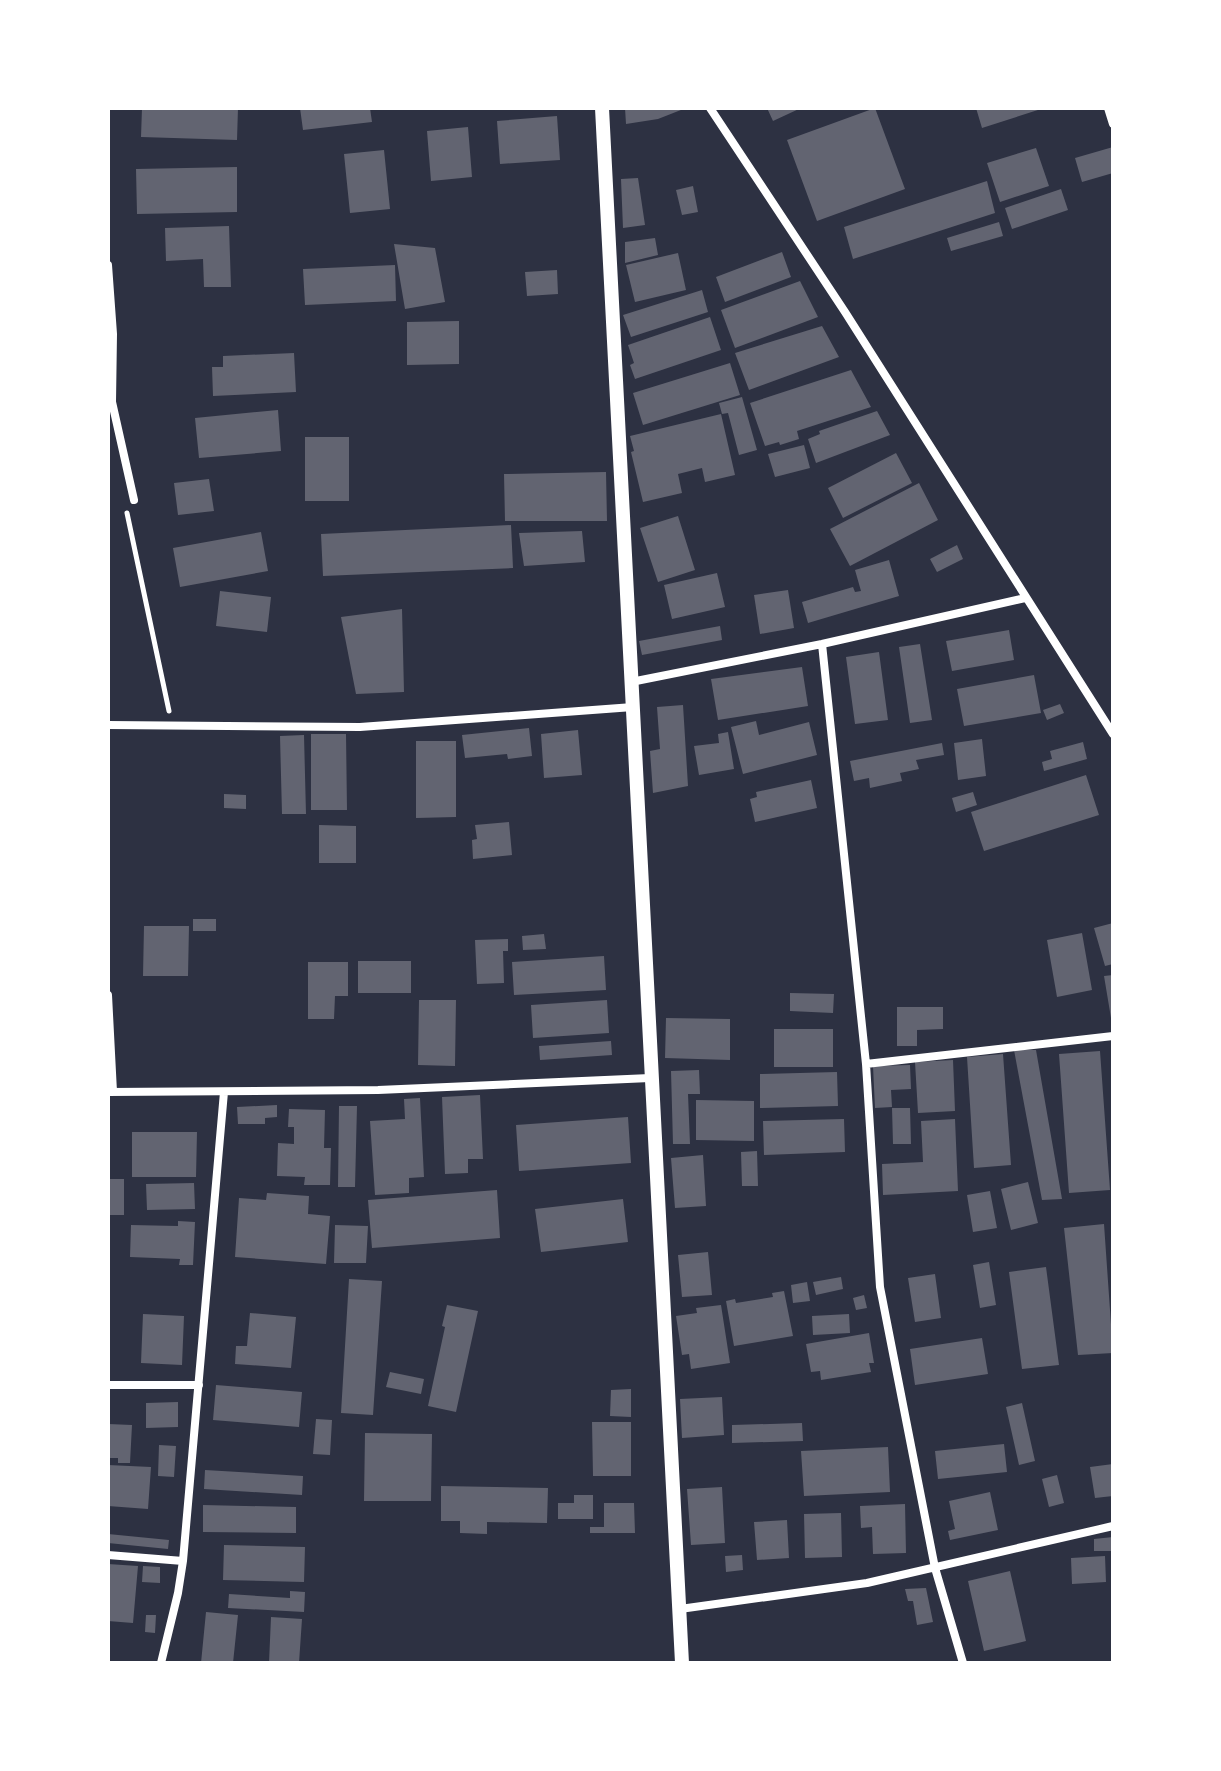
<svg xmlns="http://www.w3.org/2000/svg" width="1221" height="1771" font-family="'DM Sans',sans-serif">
<rect width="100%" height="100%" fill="#2d3142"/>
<path fill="#626471" d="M142,108H238L237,140L141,137Z
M300,108H370L372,122L303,130Z
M625,108H686L658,119L626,124Z
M767,108H801L773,121Z
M875,108L905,189L817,221L787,140Z
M976,108H1040L1041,109L982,128Z
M557,116L560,160L500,164L497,121Z
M468,127L472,177L431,181L427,131Z
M1113,147V173L1082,182L1075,158Z
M1036,148L1049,186L1000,202L987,163Z
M384,150L390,209L350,213L344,154Z
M237,167V212L137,214L136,169Z
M638,178L645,225L623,228L621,179Z
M987,181L995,213L853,259L844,227Z
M693,186L698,212L682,215L676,190Z
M1061,189L1068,210L1012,229L1005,208Z
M999,222L1003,236L951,251L947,238Z
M229,226L231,287H204L203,259L166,261L165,228Z
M655,238L658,255L625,263V242Z
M394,244L435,248L445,302L405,309Z
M782,252L791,277L725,302L716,277Z
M678,253L686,290L635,302L626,265Z
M395,265L396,301L305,305L303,269Z
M557,270L558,294L527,296L525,272Z
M800,281L818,317L735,348L721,310Z
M702,290L708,312L631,337L623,315Z
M710,317L721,350L635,379L630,365L634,363L628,345Z
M459,321V364L407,365V322Z
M822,326L839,357L749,390L735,353Z
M294,353L296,392L213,396L212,367H223V356Z
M730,363L740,395L643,425L633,393Z
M851,370L871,407L797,431L799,439L780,445L779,442L765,446L750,403Z
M742,397L757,450L739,455L728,413L722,414L719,403Z
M278,410L281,451L199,458L195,418Z
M877,411L890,435L816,463L808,439L820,434L819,431Z
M721,414L735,475L705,482L702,468L678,474L682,493L643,502L631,452L634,451L630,436Z
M305,437H349V501H305Z
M804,445L810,468L775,477L768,454Z
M896,453L912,483L843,518L828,488Z
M606,472L607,521H505L504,474Z
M209,479L214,511L178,515L174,483Z
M919,483L938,520L850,566L830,529Z
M678,516L695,570L658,582L640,528Z
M511,525L513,568L323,576L321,534Z
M582,531L585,562L524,566L519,533Z
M261,532L268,571L180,587L173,548Z
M957,545L963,559L937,572L930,559Z
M889,560L899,596L808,623L802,602L853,587L855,592L861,591L855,570Z
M717,573L725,607L672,619L664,585Z
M788,590L794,628L760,634L754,595Z
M220,591L271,597L267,632L216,626Z
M402,609L404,692L356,694L341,617Z
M720,626L722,640L642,655L639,641Z
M1009,630L1014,660L952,671L946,641Z
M920,644L932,720L910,723L899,647Z
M879,652L888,720L855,724L846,657Z
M802,667L808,706L718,720L711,679Z
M1034,675L1041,713L964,726L957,689Z
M1060,704L1064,713L1047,720L1043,710Z
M683,705L688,786L653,793L650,751L660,749L657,707Z
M756,721L759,735L809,722L817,755L743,774L731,727Z
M529,728L532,756L508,759L507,754L465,758L462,735Z
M578,730L582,775L544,778L541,734Z
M728,732L734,769L699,775L694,746L719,743L718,734Z
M311,734H346L347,810H311Z
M304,735L306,814H282L280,736Z
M982,739L986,776L958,780L954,743Z
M416,741H456V817L416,818Z
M1083,742L1087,759L1044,771L1042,762L1052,759L1050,751Z
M942,743L944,755L916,760L919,769L900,773L902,781L870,788L869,778L854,781L850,761Z
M1086,775L1099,815L984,851L971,812Z
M811,780L817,808L755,822L750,799L757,797L756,792Z
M973,792L977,805L956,812L952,798Z
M224,794L246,795V809L224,808Z
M509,822L512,855L473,859L472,840L477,839L475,825Z
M319,825L356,826V863H319Z
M193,919H216V931H193Z
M1113,923V964L1105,966L1094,928Z
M144,926H189L188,976H143Z
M1082,933L1092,990L1057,997L1047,940Z
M544,934L546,949L523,950L522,936Z
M508,939V951H503L504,983L477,984L475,940Z
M604,956L606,990L514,995L512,962Z
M358,961H411V993H358Z
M308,962H348V996H335L334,1019H308Z
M1113,975V1018H1111L1104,976Z
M790,993L834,994L833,1013L790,1011Z
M419,1000H456L455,1066L418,1065Z
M607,1000L609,1033L533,1038L531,1005Z
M897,1007H943V1029L917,1030V1046H897Z
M666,1018L730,1019V1060L665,1058Z
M774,1029H833V1067H774Z
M611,1041L612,1055L540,1060L539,1046Z
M1014,1050H1036L1062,1199L1042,1200Z
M1100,1051L1110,1190L1069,1193L1059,1054Z
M1003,1054L1011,1165L974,1168L967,1057Z
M953,1060L955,1111L918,1113L915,1062Z
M910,1065L911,1089L891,1090L892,1107L875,1108L873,1066Z
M699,1070L700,1094H688L690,1144H673L671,1071Z
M837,1072L838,1106L760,1108V1074Z
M480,1095L483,1159H468V1173L445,1174L442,1097Z
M420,1098L424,1177L409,1178V1193L375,1195L370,1121L405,1119L404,1099Z
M696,1100L754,1101V1141L696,1140Z
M277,1105V1117L265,1118V1124H238L237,1107Z
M339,1106H357L355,1187H338Z
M892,1108H910L911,1144H893Z
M289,1109L325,1110L324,1148H331L330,1185H304L305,1177L277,1176L278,1143L294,1144V1127H288Z
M628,1117L631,1163L519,1171L516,1125Z
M844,1119L845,1152L764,1155L763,1121Z
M955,1119L958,1191L883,1195L882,1164L923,1162L921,1121Z
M132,1132H197L196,1177H132Z
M757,1151L758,1186H742L741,1152Z
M703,1155L706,1206L675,1208L671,1158Z
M108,1179H124V1215H108Z
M1028,1182L1038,1223L1011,1230L1001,1189Z
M194,1183L195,1209L147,1210L146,1184Z
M497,1190L500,1238L372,1248L368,1200Z
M990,1191L997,1228L973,1232L967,1195Z
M267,1193L309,1196L308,1214L330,1216L326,1264L235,1257L239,1198L266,1200Z
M623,1199L628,1242L541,1252L535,1209Z
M178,1221L195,1222L193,1265H179L180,1259L130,1257L131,1225L178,1226Z
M1104,1224L1113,1353L1078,1355L1064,1228Z
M335,1225L368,1226L366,1263H334Z
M708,1252L712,1295L682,1297L678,1255Z
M989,1262L996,1305L980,1308L973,1265Z
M1046,1267L1059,1365L1022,1369L1009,1272Z
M935,1274L941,1318L915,1322L908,1278Z
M841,1277L843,1289L816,1295L813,1282Z
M349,1279L382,1281L373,1415L341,1413Z
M807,1282L810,1301L793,1303L791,1285Z
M784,1291L793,1336L734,1346L726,1301L735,1299L736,1303L773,1297L772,1293Z
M864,1295L867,1308L856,1310L853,1298Z
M447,1305L478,1311L456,1412L428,1406L445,1327L442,1326Z
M721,1305L730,1363L691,1369L689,1354L682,1355L676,1316L697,1313L696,1308Z
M250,1313L296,1317L291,1368L235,1364L236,1346H247Z
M143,1314L184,1316L182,1365L141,1363Z
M849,1314L850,1333L813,1335L812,1316Z
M869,1333L874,1363H869L871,1372L821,1380L820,1371L811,1372L806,1344Z
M982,1338L988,1374L915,1385L910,1349Z
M390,1372L424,1379L421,1394L386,1387Z
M216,1385L302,1392L299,1427L213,1420Z
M631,1389V1417L610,1416L611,1390Z
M722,1397L724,1435L682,1438L680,1399Z
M178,1402V1427L146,1428V1403Z
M1022,1403L1035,1461L1019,1465L1006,1407Z
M316,1419L332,1420L330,1455L313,1454Z
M592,1422H631V1476H593Z
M802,1423L803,1441L732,1443V1425Z
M108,1424L132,1425L130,1463H118V1458H108Z
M365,1433L432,1434L431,1501H364Z
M1004,1444L1007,1472L938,1479L935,1451Z
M159,1445L176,1446L174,1477L158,1476Z
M888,1447L890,1492L804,1496L801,1451Z
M1113,1464V1496L1095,1498L1090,1467Z
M108,1465L151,1467L148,1509L108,1506Z
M205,1470L303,1476L302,1495L204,1489Z
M1057,1475L1064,1503L1049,1507L1042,1479Z
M441,1486L548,1488L547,1523L487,1522V1534L460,1533V1521H441Z
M722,1487L725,1543L691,1545L687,1489Z
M990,1492L998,1530L950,1540L948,1531L955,1529L949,1501Z
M574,1495H593V1519H558V1503H574Z
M604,1503H634L635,1533H590V1527H604Z
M905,1504L906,1553L873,1554L872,1527L861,1528L860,1506Z
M203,1505L296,1507V1533L203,1532Z
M841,1513L842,1557L805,1558L804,1514Z
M787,1520L789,1558L757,1560L754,1522Z
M108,1534L169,1540L168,1549L108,1543Z
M1113,1537V1551H1094V1539Z
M224,1545L305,1547L304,1582L223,1580Z
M742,1555L743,1570L726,1572L725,1556Z
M1105,1556L1106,1582L1072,1584L1071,1558Z
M108,1564L138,1566L133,1623L108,1621Z
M143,1566L160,1567V1583L142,1582Z
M1010,1571L1026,1641L984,1651L968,1581Z
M926,1588L933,1622L917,1625L913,1601H908L905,1589Z
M290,1591L305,1592L304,1612L228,1608L229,1594L290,1598Z
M206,1612L238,1615L233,1663H201Z
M146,1615H156L155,1633L145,1632Z
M271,1617L302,1619L299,1663H269Z"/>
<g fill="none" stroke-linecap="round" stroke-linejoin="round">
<path stroke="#fff" stroke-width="5" d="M127,513L169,711"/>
<path stroke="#fff" stroke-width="8" d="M710,108L845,312L1113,734
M1108,108L1113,124
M108,265L113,334L112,402L134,500
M822,644L866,1064L880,1287L935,1568L963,1663
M631,682L822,644L1025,598
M108,725L360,727L633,707
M108,995L113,1092
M866,1064L1113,1036
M108,1092L378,1090L650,1078
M108,1385H199
M108,1555L183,1561
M680,1609L867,1583L1113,1526
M161,1663L178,1593L183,1561L224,1092"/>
<path stroke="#fff" stroke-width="14" d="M602,108L682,1663"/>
</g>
<rect width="1221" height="1771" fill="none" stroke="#ffffff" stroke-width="220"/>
</svg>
